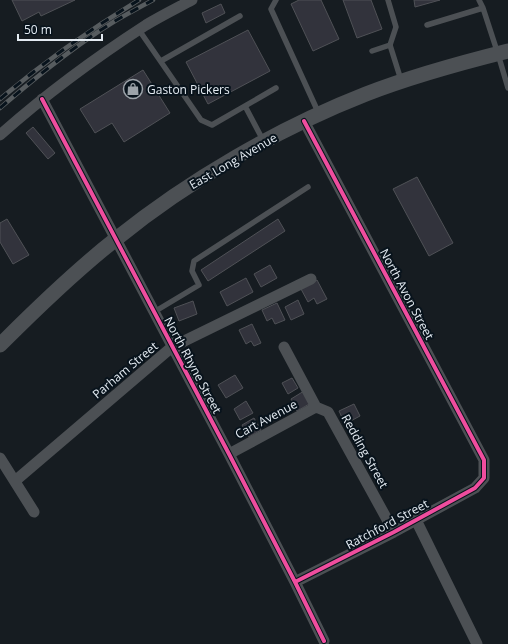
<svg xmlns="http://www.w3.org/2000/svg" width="508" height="644" font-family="'Open Sans',sans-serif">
<rect width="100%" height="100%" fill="#161c21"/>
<path fill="#32333c" stroke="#4f5156" d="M12,0H75L41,16L39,12L22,21Z
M299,0H321L339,39L313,51L291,4Z
M343,0H371L382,29L357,38Z
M414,0H440L415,7Z
M221,4L225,13L206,23L202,13Z
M248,30L270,71L208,104L186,62Z
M143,70L170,113L124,142L112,123L95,133L80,109Z
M33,127L55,153L48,159L26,133Z
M417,177L453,243L429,256L393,189Z
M7,219L29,255L13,264L0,242V223Z
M278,219L285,231L208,281L201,270Z
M270,265L277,278L261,287L254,274Z
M246,278L253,292L227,306L220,292Z
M317,280L327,299L317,304L314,298L308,302L301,289Z
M298,300L304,314L291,320L285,307Z
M193,301L197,314L179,321L174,308Z
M277,303L285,320L275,324L272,318L267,321L262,310Z
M252,324L261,343L254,346L251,341L246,344L239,330Z
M235,375L243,388L226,398L218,385Z
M292,378L298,388L288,394L282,383Z
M304,391L311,403L297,411L291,399Z
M246,401L253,413L240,420L234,409Z
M354,404L360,416L345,424L339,411Z
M254,418L261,430L249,437L242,425Z"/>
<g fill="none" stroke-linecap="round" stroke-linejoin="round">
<path stroke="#4c5054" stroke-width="5.5" d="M276,0L271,9L319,114
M388,0L396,27L390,45L401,80
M479,0L483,8L498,54L508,88
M427,25L483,8
M139,30L201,120L212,125L276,88
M372,51L390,45
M161,61L240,16
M245,106L264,142
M154,312L199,285L192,271L194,261L308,187"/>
<path stroke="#4c5054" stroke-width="11" d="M42,99L229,454L295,582L324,641
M0,135C46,94 95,58 146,25C161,16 177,8 192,0
M284,347L316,407L328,412L394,532
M229,454L316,407
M0,458L34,512
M15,481L172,347L311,279
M416,520L477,644
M295,582L394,532L475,488L484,478V460L304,121"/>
<path stroke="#4c5054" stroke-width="15" d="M0,345C37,308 75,271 116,239C189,180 279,128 366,94C412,76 460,63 508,51"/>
<g stroke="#575c5f" stroke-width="4.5">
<path id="rail" d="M0,99C44,62 89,30 139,0
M0,108C36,77 74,46 115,21C127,14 140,7 153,0"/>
</g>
<use href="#rail" stroke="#08131c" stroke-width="3" stroke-dasharray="9" stroke-linecap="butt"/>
<g stroke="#08131c" stroke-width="6">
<path id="cycleway" d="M42,99L229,454L295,582L324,641
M295,582L394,532L475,488L484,478V460L304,121"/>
</g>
<use href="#cycleway" stroke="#ef4d9e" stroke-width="4"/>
</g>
<defs>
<g id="shop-ring" transform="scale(1)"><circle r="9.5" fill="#08131c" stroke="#9ca3a9" stroke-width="1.5"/><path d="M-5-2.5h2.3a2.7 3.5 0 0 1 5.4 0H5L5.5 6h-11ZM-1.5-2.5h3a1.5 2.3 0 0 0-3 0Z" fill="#9ca3a9"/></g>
</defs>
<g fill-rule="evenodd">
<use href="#shop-ring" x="133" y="89"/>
</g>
<g text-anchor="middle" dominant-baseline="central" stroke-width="4" stroke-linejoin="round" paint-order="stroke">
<g font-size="12" fill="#e4ebf2" stroke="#08131c" text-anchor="start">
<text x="147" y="89">Gaston Pickers</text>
</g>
<g font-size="12" fill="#e4ebf2" stroke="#08131c">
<text transform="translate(233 161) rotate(-30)">East Long Avenue</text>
<text transform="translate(407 294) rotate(62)">North Avon Street</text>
<text transform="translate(193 365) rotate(62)">North Rhyne Street</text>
<text transform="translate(125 370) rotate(-40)">Parham Street</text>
<text transform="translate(266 419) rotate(-28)">Cart Avenue</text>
<text transform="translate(365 451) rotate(61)">Redding Street</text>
<text transform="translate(387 524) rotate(-28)">Ratchford Street</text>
</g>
</g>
<path d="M18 34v6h84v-6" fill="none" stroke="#e4ebf2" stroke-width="2"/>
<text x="24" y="34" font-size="12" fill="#e4ebf2" stroke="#08131c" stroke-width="3" paint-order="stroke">50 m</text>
</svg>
